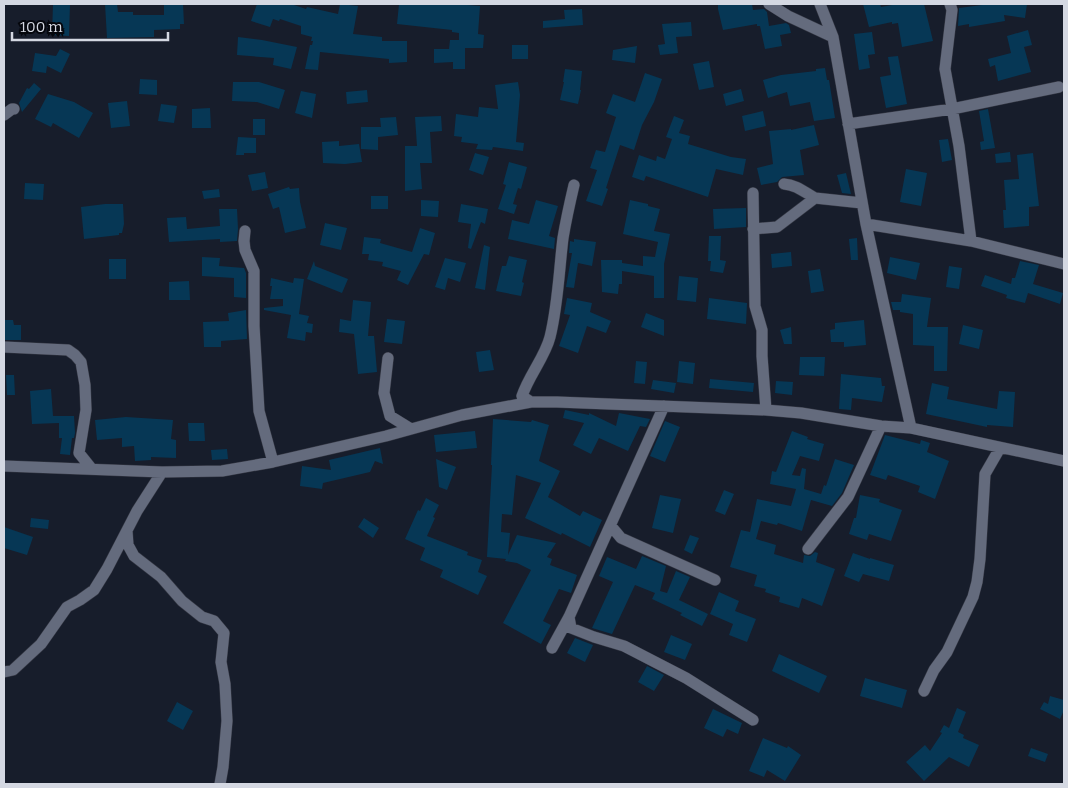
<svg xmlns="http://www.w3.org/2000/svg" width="1068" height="788" font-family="Bitter,serif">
<rect width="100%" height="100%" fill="#171d2b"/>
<path fill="#063755" d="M53,4H70L69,36L52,35Z
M105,4H117L118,12H133V15H164V4H183L184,24H180V29L154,30V37L107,38Z
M257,4H291L306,9L307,7L338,14L340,4L358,6L353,34L382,37V41H407V62L389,63V59L320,52L318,70L305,69L310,45H312L313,41H311L312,37L301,34V26L280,19L279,21L273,19L270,27L251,21Z
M399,4H455L480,6L478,34L484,35L483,48H465V69H453V62L434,63V49H449L450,40H459V33L452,32V30L397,24Z
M718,4H752L753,10L764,9L767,12L769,26L786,23L789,25L791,33L780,35L782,46L765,49L760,26H757V24L723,30L718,9Z
M863,4H880L881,7L898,4H924L933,41L902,47L898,23L892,24V22L869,27Z
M990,4H1027L1025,18L1004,15L1005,21L969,27V24L958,26L959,8Z
M582,9L583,25L543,28V21L565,19L564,10Z
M691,22L692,36L676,37L678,53L660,55L658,45L665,44L662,24Z
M1028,30L1032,45L1024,47L1031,72L998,81L995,65L990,67L988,59L1011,53L1007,36Z
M872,32L875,54L868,55L870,68L859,70L854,34Z
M238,37L262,40L297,47L291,69L273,65L274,58L237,55Z
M512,45H528V59H512Z
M637,46L635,63L612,60L613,50Z
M60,49L70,54L61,73L47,66L46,73L32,71L35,53L56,56Z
M898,56L907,104L886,108L880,77L891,75L888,57Z
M709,61L714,87L699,90L693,64Z
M825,68L827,80H829L835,118L814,121L810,102L790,106L787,92L768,98L763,80L781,75L816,71V69Z
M565,69L582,71L580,90H581L578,104L560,100L564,82H563Z
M645,73L662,79L654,102L642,125L634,150L620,145L606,188L608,189L602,206L586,201L597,170L590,168L596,150L605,152L616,117L606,113L613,94L635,102Z
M140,79L157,80V95L139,94Z
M233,82H259L285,90L279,109L257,102L232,101Z
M518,82L520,95L516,142L524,143L523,151L493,147L492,150L476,149L478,144L461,142L462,137L454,136L456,114L478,117L479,107L498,109L495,85Z
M34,83L41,89L22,112L19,103L27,88L29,89Z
M741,89L744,101L726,106L723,94Z
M367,90L368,102L347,104L346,92Z
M301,91L316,94L312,118L295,113Z
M48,94L74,102L93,113L79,138L53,123L51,127L35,119Z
M127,101L130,126L111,128L108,103Z
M161,104L177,106L174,123L158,121Z
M210,108L211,128H192V109Z
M988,109L995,148L981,150L980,142L984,141L979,111Z
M763,111L766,126L745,131L742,116Z
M441,116L442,131L430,132L432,163H420L422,189L405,191V146H417L415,117Z
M674,116L684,120L679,133L690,136L688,144L731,157L746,159L743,175L716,169L708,197L646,176L644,181L632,177L639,155L656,161L657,156L665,159L672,139L666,137Z
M396,117L398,135L378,137V150L361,149V127H381L380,118Z
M253,119H265V135H253Z
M814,125L819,145L800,150L804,175L782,177L777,182L761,185L757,168L773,164L769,131L791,129V130Z
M238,137L256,138V153H244V155H236Z
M948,139L952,160L942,162L939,140Z
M339,141V146L359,144L362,162L345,164L323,163L322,142Z
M1010,152L1011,162L996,163L995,154Z
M475,153L489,157L483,175L469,170Z
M1033,153L1039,206L1029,207V226L1004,228L1003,210H1006L1004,180L1019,179L1017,155Z
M509,162L527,167L521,189L518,188L513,204L517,205L514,214L498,209L506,185L503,184Z
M906,169L927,173L921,206L900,202Z
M265,172L268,188L252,191L248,175Z
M846,173L851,194L842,193L837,175Z
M25,183L44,184L43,200L24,199Z
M289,187L290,189L299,188L300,202L306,228L285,233L279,207L273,209L268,194Z
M219,189L220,197L204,199L202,191Z
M371,196H388V209H371Z
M421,200L439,201L438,217L421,216Z
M536,200L558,206L549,236L555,238L554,249L508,239L512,220L529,224Z
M630,200L648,204V206L660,209L654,231L670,234L664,264V298H654V276L622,271V284H619L618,294L602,292L601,260H622V263L643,266V256L655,257L658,242L623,234Z
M105,204H123L124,224L122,233H119V235L84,239L81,207Z
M461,204L488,209L485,224L481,222L471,249L468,248L471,224L458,222Z
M746,208V227L714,229L713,209Z
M219,209H237L238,229L237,241L220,242V239L169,242L167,218L186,217L187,229L220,226Z
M325,223L347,228L341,250L320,245Z
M420,228L435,233L429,255L424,254L408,285L397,280L401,271L382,266L383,262L368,260L369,254H362L364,237L381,239L380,243L412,252Z
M709,236H721L720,260L726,261L723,273L710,271L711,261H708Z
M857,238L858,260H851L849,239Z
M574,239L596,242L592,266L578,263L574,288L566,287L572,253H569L570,241L574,242Z
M484,245L490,247L485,290L475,288Z
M791,252L792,266L772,268L771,254Z
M509,256L527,260L522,282L524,283L521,296L496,291L502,266H506Z
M202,257L220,258L219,266L244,268L246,273V298L234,297V278L202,276Z
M890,257L920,263L916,280L887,273Z
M445,258L466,263L460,282L448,278L445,290L435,287Z
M109,259H126V279H109Z
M314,261L315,266L348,279L342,293L307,279Z
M1020,261L1039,265L1033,284L1063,293L1060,304L1028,293L1025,303L1006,298L1007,295L981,286L985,275L1011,284L1012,278H1015Z
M949,266L962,268L959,289L946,287Z
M820,269L824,291L811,293L808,271Z
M679,276L698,278L696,302L677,300Z
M271,278L293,283L294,278L304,279L299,314L309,316L307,323L313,324L312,333L306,332L305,341L287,338L291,315L264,310V308L283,306V299H270L272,286H270Z
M189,281L190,300H169V282Z
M902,294L931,298L927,327H948L947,371H934V346L913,345V314L900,312V310H893L891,302H901Z
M567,298L592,303L590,312L611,321L606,333L587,326L578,353L559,346L570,315L564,314Z
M709,298L747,303L746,324L707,319Z
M353,300L371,302L368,336H374L377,372L358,374L354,334L339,332L340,319L351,321Z
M246,310L247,339L221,341V347H204L203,322L229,321L228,313Z
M646,313L664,320V336L641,327Z
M387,319L405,321L402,344L384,342Z
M4,320H13L14,325H21V340H4Z
M864,320L866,345L844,347V342H831L830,330L835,329V323Z
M963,325L983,330L979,349L959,344Z
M791,327L792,344H784L780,330Z
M490,350L494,370L479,372L476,352Z
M800,357H825L824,376L799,375Z
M636,361L647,362L645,384L634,383Z
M679,361L695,363L693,384L677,382Z
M841,374L881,378L882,386H885L882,402L852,398L851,410L839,409Z
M6,375H14L15,395H7Z
M710,379L754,383L753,392L709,388Z
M653,380L676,383L674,393L651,389Z
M776,381L793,382L792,395L775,393Z
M932,383L949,387L947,399L997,409L999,391L1015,392L1013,427L987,425V427L926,414Z
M51,389L53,416H74L75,433L74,438H72L70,455L60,454L62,438H59V423L32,424L30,391Z
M565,410L589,415V413L616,426L619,413L650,419L646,427L640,426L628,451L599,438L591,454L573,445L584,423L563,418Z
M126,417L173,420L171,439L176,440V458L151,457V460L135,461L134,446L122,447V438L97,440L95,420Z
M493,419L531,422L532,420L549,425L539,461L560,471L548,497L580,516L583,511L602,520L590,547L562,533L561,535L525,518L541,483L516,475L512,515L502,514L501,532L510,533L508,555L517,535L556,543L547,557L552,559L550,565L577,575L571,593L559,589L543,621L551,625L541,644L503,623L531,570L517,563L505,561L506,559L487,557L492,465H491Z
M665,421L680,427L665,462L650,456Z
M188,423H204L205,441H189Z
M475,431L477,448L436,452L434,435Z
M792,431L808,437L807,439L824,444L819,461L800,456L792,475L800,476L802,468L806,469L804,489L821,494L824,485L826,486L835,459L854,465L842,493L832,506L811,500L802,531L778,523L777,525L761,521L756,539L776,545L774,554L803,563L804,555L810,556L815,552L818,553L816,562L835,569L822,606L802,598L799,608L779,602L780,597L765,592L766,589L754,586L757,575L730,567L741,530L750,532L757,499L791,506L796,489L770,484L772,471L776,472Z
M885,435L920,444L921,440L930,443L927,452L949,461L935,499L918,492L920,486L888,475L886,480L870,475Z
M380,448L383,464L375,461L370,472L323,483L322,489L300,486L302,466L331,470L329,460Z
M227,449L228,459L212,460L211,450Z
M436,459L456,467L447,490L439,487Z
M724,490L734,494L725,515L715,511Z
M660,495L681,499L673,533L652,528Z
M860,495L880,499L879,502L902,510L891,541L869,534L867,540L849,534L854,518H856Z
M426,498L439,505L433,517L435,518L427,536L468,552L467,555L482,560L478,572L487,576L478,595L440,577L443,570L420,560L425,548L405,539L418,510L420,511Z
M31,518L49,520L48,529L30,527Z
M364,518L379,528L373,538L358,527Z
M4,527L33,537L27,555L4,548Z
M690,535L699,538L692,554L684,550Z
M853,553L870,559V558L894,565L889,581L863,574L859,582L844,576Z
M642,556L666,566L660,591L667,593L676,571L690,577L679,600L708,614L702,626L680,615L682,613L652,599L655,593L635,585L612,634L592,628L613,582L599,576L607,557L636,569Z
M719,592L739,601L735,611L756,619L747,642L729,635L733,624L710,614Z
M671,635L692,644L685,660L664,652Z
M575,638L593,645L585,662L567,653Z
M779,654L827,676L819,693L772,671Z
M647,666L664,675L654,691L638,682Z
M865,678L907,690L902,708L860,696Z
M1050,696L1064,700V710L1060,719L1040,709L1044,702L1048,704Z
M177,702L193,711L183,730L167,721Z
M957,708L966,712L958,732L964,735L963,738L979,745L969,767L949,757L924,781L906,762L925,745L930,751L942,733L940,732L944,725L949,728Z
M713,709L742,723L738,734L727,729L723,737L704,728Z
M763,738L787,748L788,746L801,755L785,781L767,770L764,777L749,771Z
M1031,748L1048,754L1045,762L1028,756Z"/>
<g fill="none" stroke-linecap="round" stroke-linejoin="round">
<g stroke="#363945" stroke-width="12">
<path id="street" d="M769,4L788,16L833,37
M820,4L833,37L866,224L911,428
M950,4L952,10L945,69L959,146L971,241
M4,115L12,109H14
M848,124L952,109L1059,87
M784,184C797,185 804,192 815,198
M753,193L755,306L762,330V356L766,410
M866,224L971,241L1064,264
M753,229L777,227L815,198L862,203
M245,231L244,241L245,250L254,271V326L259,411L273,462
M4,347L68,350L75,355L81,362L85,385L86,410L79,453L91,468
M388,358L384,393L390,416L411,429
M531,402L522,396C529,375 545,357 550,337C558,305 559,271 563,238C566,220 570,202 574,185
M4,466L162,472L222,471L273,462L386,436L462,415L531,402H557L766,410L801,413L881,426L911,428L1064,461
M611,526L621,538L715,580
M127,531L128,545L134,556L161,577L182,601L202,617L214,621L224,633L221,662L225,684L227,721L223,767L220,784
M808,549L848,497L881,426
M569,617L571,628L594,637L624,646L686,678L753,720
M552,648L569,617L664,406
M4,672L13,670L41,644L67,607L80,600L94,590L107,569L137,511L162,472
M924,691L934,670L947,652L973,597L977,582L980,559L985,474L1000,448"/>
</g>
<use href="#street" stroke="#646b7d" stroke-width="11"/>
</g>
<rect width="1068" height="788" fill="none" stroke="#d4d8e2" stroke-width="10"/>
<path d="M12 32v8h156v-8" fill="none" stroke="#d4d8e2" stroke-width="2.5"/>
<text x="20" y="32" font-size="15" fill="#d4d8e2" stroke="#05070d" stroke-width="4" paint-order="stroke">100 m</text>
</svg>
